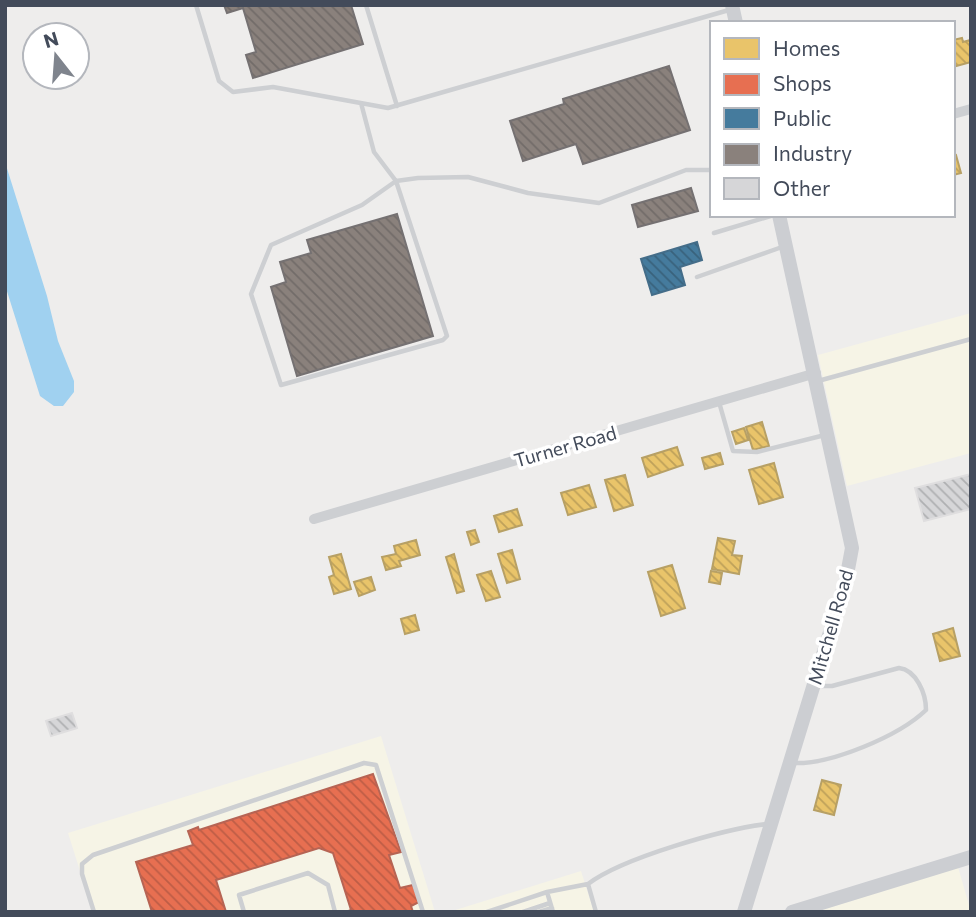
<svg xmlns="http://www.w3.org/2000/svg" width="976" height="917" font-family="Commissioner,sans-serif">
<defs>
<pattern id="homes-back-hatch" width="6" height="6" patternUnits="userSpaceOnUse" patternTransform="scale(1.75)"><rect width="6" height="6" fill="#e9c46a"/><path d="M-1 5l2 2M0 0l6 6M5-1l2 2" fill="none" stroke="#bea15a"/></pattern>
<pattern id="shops-back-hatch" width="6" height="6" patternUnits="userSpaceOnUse" patternTransform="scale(1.75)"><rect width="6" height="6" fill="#e76f51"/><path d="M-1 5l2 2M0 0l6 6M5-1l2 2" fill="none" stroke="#bd5d46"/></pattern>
<pattern id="public-back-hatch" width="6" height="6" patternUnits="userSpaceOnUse" patternTransform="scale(1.75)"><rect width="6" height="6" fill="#457b9d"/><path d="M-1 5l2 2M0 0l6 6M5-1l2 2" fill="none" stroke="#39627c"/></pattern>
<pattern id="industry-back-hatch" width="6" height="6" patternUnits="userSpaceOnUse" patternTransform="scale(1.75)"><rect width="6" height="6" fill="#8a817c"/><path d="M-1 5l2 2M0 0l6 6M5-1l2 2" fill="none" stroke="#726c69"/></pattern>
<pattern id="building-back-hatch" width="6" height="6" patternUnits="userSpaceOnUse" patternTransform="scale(1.75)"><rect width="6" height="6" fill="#d6d6d8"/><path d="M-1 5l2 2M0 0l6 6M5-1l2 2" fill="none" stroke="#afb0b2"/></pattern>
</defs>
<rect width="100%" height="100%" fill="#eeedec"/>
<path fill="#f6f4e6" d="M971,313V453L847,486L818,355Z
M381,736L435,912H93L68,833Z
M958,867L971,912H816Z
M581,871L594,912H449Z"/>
<path fill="#a0d1f0" d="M5,162L47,296L58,341L74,381V392L63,406H54L40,396L5,285Z"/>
<path fill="url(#homes-back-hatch)" stroke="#b7a065" stroke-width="2" d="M962,38L963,42L970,40L971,62L953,67V40Z
M956,155L961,173L953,175V156Z
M762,422L769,446L753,450L746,427Z
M744,428L748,440L736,444L732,432Z
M677,447L683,465L648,477L642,458Z
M720,453L723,464L705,469L702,458Z
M774,463L783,497L759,504L749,470Z
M625,475L633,505L614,511L605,480Z
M589,485L596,507L568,515L561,493Z
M517,509L522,525L499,532L494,516Z
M475,530L479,542L471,545L467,532Z
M718,538L735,541L732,555L742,556L739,574L712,569Z
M416,540L420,555L399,561L401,566L386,570L382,557L396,554L394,546Z
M512,550L520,579L507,583L498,554Z
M341,554L351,589L334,594L329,577L334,575L329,557Z
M454,554L464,591L457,593L446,557Z
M672,565L685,608L661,616L648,572Z
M491,571L500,597L486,601L477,575Z
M711,571L722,573L720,584L709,582Z
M371,577L375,590L359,596L354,582Z
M415,615L419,630L405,634L401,619Z
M953,628L960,656L940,661L933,634Z
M822,780L841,785L834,815L814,810Z"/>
<path fill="url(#shops-back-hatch)" stroke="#b66454" stroke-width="2" d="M373,774L401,852L389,855L400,888L413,885L419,902L411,906L413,912H346L351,910L333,853L319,848L216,880L226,912H152L136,862L193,845L188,831L198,827L199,830Z"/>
<path fill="url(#public-back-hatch)" stroke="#446d89" stroke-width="2" d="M697,242L702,260L680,267L685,285L652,295L641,259Z"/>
<path fill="url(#industry-back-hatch)" stroke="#757172" stroke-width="2" d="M224,5H351L363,44L253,78L246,55L256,52L243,8L227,13Z
M669,66L690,130L583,164L576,144L523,161L510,121L564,104L563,99Z
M691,188L698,211L638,227L632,205Z
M397,214L433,336L297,376L271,287L286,282L280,262L311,253L307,240Z"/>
<path fill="url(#building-back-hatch)" stroke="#dfdedf" stroke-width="2" d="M971,474V509L924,521L915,488Z
M72,713L77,728L51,736L46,721Z"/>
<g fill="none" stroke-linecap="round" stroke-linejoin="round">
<path stroke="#cdcfd2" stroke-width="4.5" d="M196,5L219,81L233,92L273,87L388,108L729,10
M366,5L397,106
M361,103L374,152L396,181L418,178L468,177L528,193L599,203L686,170H712
M396,181L447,336L443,340L281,385L251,294L271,245L362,205Z
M714,233L774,215
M697,277L782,247
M818,381L971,339
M719,402L733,451L757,452L825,435
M793,763C830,765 899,736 926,710C926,693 916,670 899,668L832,686H817
M588,884C622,858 724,829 767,824
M547,892L588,884L596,912
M94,912L82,874V864L93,855L364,763L376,765L423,912
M244,912L239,895L308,873L328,885L335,912
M487,912L547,892L553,912
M523,912L550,903
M539,912L552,908"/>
<path stroke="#cdcfd2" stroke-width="10" d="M953,114L971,109
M314,519L816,373"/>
<path stroke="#ccced2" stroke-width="14" d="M732,5L736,23
M744,912L846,580L852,548L779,215
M792,912L971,857"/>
</g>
<g text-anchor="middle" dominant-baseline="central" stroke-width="7" stroke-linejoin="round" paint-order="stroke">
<g font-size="19" fill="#434b5a" stroke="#fff">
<text transform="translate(565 446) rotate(-16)">Turner Road</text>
<text transform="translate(830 627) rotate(-74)">Mitchell Road</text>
</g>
</g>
<rect width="976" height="917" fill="none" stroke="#434b5a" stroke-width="14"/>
<rect x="710" y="21" width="245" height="196" fill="#ffffff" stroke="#b4b7bd" stroke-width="2"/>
<rect x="724" y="38" width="35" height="21" fill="#e9c46a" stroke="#b4b7bd" stroke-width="2"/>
<text x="773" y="56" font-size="21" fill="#434b5a">Homes</text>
<rect x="724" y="74" width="35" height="21" fill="#e76f51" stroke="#b4b7bd" stroke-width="2"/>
<text x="773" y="91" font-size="21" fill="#434b5a">Shops</text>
<rect x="724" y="108" width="35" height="21" fill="#457b9d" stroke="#b4b7bd" stroke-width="2"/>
<text x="773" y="126" font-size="21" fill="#434b5a">Public</text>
<rect x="724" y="144" width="35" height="21" fill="#8a817c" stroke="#b4b7bd" stroke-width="2"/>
<text x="773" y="161" font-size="21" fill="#434b5a">Industry</text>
<rect x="724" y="178" width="35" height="21" fill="#d6d6d8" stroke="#b4b7bd" stroke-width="2"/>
<text x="773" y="196" font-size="21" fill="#434b5a">Other</text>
<g transform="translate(56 56) rotate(343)"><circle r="33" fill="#ffffff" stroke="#b4b7bd" stroke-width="2"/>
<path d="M0-5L12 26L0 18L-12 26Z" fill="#7f848d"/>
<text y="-10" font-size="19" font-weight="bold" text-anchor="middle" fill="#434b5a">N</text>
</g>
</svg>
